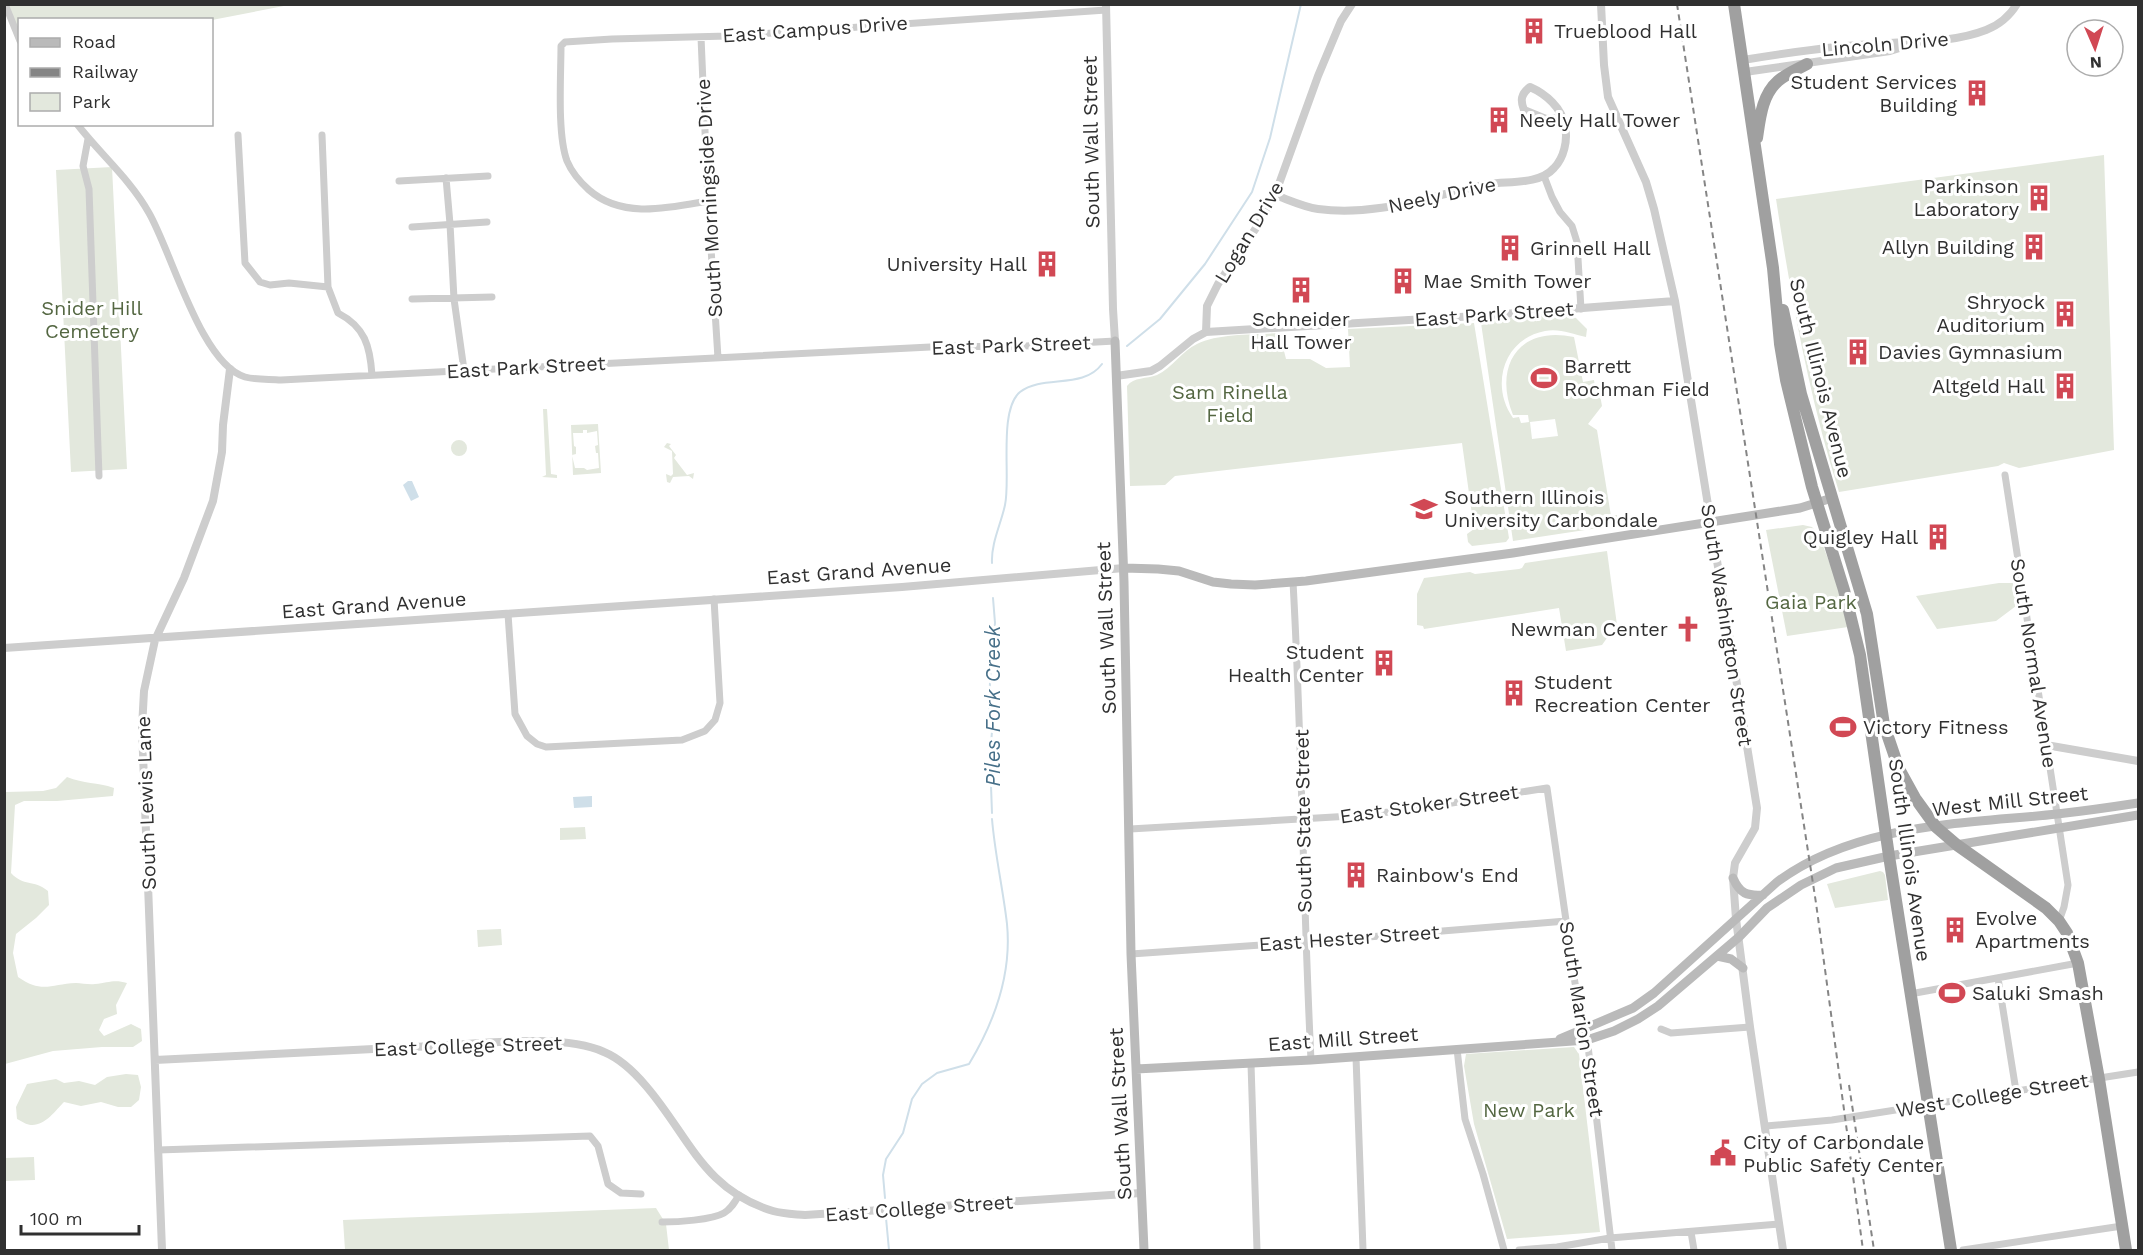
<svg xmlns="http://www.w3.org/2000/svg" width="2143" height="1255" font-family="'Work Sans',sans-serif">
<rect width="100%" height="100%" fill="#fff"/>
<path fill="#e3e8dd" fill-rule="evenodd" d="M5,5H289L212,20H20L19,41Z
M2104,155L2114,450L2019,468L2004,463L1998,466L1839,492C1809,397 1791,297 1776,199Z
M112,167L127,469L71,472L56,170Z
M1566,314L1576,318L1587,329L1586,337C1572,334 1559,328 1545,331C1503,339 1490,386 1513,418L1519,417L1521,423L1529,422L1528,415H1513C1493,366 1519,325 1574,337L1583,382L1594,380L1596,394L1600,395L1602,406L1588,424L1597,430L1611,516L1617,515L1618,525L1513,541L1481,323L1507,318ZM1555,419L1558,436L1532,439L1530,422Z
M1474,323L1509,538L1506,542L1472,546L1468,542L1467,534L1474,529L1462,443L1175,476L1165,485L1130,486L1127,386C1134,377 1146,379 1157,375C1172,368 1182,351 1197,344C1219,333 1256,335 1280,333L1281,351H1284L1286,359H1310L1326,368L1350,367L1348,329Z
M543,409H547L551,474L557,475V478L542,477L546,475Z
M598,424L601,473L573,475L571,425ZM583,430H587V433L597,431L598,445L595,446L596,453H598L599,468L587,470L584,468H575L572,455L576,454V447L574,446L573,433H583Z
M451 448a8 8 0 1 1 16 0a8 8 0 1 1-16 0Z
M667,443L671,444L669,446L676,455L674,458L687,475L694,473L693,479L689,476L673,477L670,483L667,482L666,474L671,476L673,474L672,451L664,447Z
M1803,525L1812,527L1819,535L1839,588L1848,627L1787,636L1766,530Z
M1607,551L1617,625L1606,627L1607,638L1602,645L1566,651L1559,608L1424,629L1423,626L1417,625V594L1424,578L1470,572L1475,574L1519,569L1522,568L1525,563Z
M1999,583H2013L2016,606L1996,621L1937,629L1916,596Z
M67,777C84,784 97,782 114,788L113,796L57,801H24L15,805L11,873C24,887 33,879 48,891L49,905L36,918L16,934L13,953L18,977C42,994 51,984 76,983C82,983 89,985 95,984C108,983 114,979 127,983L116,1005L117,1014L104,1019L99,1030L104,1036L131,1024L141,1029L142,1041L133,1047H102L53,1051L5,1064L6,792L43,791L56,788Z
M585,827L586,839L560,840V828Z
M1880,871L1883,872L1885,875L1888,900L1835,908L1827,884Z
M501,929L502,945L478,947L477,930Z
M1574,1047L1579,1054L1600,1232L1507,1239L1474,1124L1464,1066L1466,1054Z
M126,1074L138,1075L141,1087L139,1100L131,1107H118L101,1102L81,1106L64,1102C56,1110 45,1126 31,1125C27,1125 21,1121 17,1119L16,1107L27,1084L56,1079L64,1083L79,1081L95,1085L107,1077Z
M34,1157L35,1180L5,1181V1158Z
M656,1208L666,1224L669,1250H345L343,1220Z"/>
<path fill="#cfdfe9" d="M408,481H412L419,497L411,501L403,485Z
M592,796V807L574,808L573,797Z"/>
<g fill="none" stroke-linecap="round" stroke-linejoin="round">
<path stroke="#cfdfe9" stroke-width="2" d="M1127,346L1160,319L1205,264L1252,192L1270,138L1301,4
M992,563C991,543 1001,524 1005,505C1011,479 998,410 1020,392C1043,374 1083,390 1102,364
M992,813L990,758L992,731L989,707L991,658L995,623L993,598
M885,1198L883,1175L886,1159L903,1133L912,1099L922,1084L937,1073L969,1064C995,1021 1012,975 1007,924C1003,889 995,855 992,819
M886,1218L889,1250"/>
<path stroke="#cdcdcd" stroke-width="7" d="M5,4L20,41
M701,37L708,201L718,358
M77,124C101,155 130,179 149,213C172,253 201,364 245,377C256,380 269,379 281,380L950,346L1006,347L1115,341
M238,135L245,263L260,282L270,285L289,283L328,287
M322,135L328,287L338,313C365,327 370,346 372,375
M88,139L83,166L89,189L99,476
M1544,176L1552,197L1560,212L1572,226L1577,242L1581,309
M446,178L450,224L454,299L464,370
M399,181L488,176
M708,201C668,208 622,219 589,190C579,181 572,173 567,161C557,134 561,76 561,46L565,42L612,39L728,36L1106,10
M412,227L487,222
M412,299L492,297
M2005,475L2068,885L2064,907L2059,921
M1293,582C1302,741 1303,901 1311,1060
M508,614L515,714L527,736L537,744L546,747L682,740L705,731L715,720L720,703L714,599
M1130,829L1351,816L1408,810L1547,788L1575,983L1586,1029L1612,1250
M1131,954L1306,942L1566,921
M1998,978L2016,1091
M1910,994L2078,963
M1661,1029L1671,1033L1750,1027
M1457,1049L1465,1119L1483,1174L1504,1250
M1356,1057L1363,1250
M1251,1064L1257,1250
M1766,1126L1832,1120L2138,1072
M158,1150L590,1136L598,1146L608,1184L621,1193L641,1194
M662,1222C677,1222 712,1220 724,1213C731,1209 735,1202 739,1195
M1691,1232L1694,1250
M1519,1250L1557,1247L1610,1238L1779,1224
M1963,1250L2122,1226"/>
<path stroke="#cdcdcd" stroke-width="8" d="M1106,4L1113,309L1115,341
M1601,4L1604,65L1608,97L1646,182L1654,209L1675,301L1757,808L1755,828L1735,863L1733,878L1736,919L1750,1027L1783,1250
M1743,60C1791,52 1841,45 1890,43C1921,41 1955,42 1986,30C1999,25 2009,17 2017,4
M1745,72L1890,51L1909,45
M1275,195C1289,200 1304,207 1318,209C1378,217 1432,195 1489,184C1509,181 1539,185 1554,168C1564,158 1568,140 1565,126C1562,108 1546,94 1530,87C1521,94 1520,100 1524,110L1546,119L1562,118
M1206,332L1476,316L1675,301
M1116,376L1151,371L1160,366L1193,339L1206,332L1207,306L1218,284L1256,228L1275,195L1318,76L1341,21L1352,4
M4,648L902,587L1124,568
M2046,745L2138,761
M155,1060C248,1055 340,1051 433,1046C479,1044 563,1033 604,1052C621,1059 635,1073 646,1086C689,1136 703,1190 773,1211C783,1214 794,1214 805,1215L1141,1193
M162,1250L142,728L144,691L155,640L184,578L213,501L222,452L223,425L230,369"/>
<path stroke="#bababa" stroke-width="9" d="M1115,341L1124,582L1131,954L1144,1250
M1124,568L1158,569L1179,571L1213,582L1231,584L1255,585L1306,581L1513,553L1800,508L1832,498
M1733,878C1740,894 1747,896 1763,895
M1717,956L1731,959L1743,968
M1560,1039L1633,1008L1654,993L1777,882C1856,823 1964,824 2057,814C2084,811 2112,807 2138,803
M1136,1069L1311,1060L1587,1040L1614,1031L1638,1019L1658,1006L1739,937L1767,908L1801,885L1836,868L1889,856L2138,815"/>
<path stroke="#a0a0a0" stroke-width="12" d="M1734,4L1773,268L1780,344L1786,380L1812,487L1844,590L1860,655L1889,856L1951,1250
M1757,138C1760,118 1762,95 1778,81C1786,74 1798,69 1807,64
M1783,310L1801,394L1867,614L1884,725L1899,769L1915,798L1936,827L1957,845L2046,908L2059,921L2067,933L2078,963L2099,1079L2126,1250"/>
<path stroke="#858585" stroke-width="2" stroke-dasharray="6 4.5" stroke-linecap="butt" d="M1677,4L1816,903L1863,1250
M1849,1085L1874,1250"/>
</g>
<defs>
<g id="building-bare" transform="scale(2.07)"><path d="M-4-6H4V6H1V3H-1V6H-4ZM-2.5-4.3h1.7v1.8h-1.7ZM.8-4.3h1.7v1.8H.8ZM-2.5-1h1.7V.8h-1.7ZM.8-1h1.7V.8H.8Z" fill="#d14854" stroke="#fff" stroke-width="2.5" paint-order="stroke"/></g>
<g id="stadium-bare" transform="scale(2.07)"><path d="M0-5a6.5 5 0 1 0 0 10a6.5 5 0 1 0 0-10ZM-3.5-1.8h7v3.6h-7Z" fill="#d14854" stroke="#fff" stroke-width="2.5" paint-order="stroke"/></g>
<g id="university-bare" transform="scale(2.07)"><path d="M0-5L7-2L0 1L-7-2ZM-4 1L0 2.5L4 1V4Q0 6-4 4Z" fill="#d14854" stroke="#fff" stroke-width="2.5" paint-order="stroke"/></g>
<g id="church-bare" transform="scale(2.07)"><path d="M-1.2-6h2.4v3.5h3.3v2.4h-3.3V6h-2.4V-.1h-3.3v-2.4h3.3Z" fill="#d14854" stroke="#fff" stroke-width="2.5" paint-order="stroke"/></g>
<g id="civic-bare" transform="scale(2.07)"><path d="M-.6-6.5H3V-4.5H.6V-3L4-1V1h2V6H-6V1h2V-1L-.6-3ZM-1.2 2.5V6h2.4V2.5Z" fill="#d14854" stroke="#fff" stroke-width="2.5" paint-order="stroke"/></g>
</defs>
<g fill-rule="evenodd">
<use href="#building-bare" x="1534" y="31"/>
<use href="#building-bare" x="1977" y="93"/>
<use href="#building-bare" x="1499" y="120"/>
<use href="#building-bare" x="2039" y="198"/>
<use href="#building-bare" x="2034" y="247"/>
<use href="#building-bare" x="1510" y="248"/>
<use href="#building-bare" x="1047" y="264"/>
<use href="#building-bare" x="1403" y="281"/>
<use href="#building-bare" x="1301" y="290"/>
<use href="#building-bare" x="2065" y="314"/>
<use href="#building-bare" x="1858" y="352"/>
<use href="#stadium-bare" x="1544" y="378"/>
<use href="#building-bare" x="2065" y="386"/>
<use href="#university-bare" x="1424" y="509"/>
<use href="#building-bare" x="1938" y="537"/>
<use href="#church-bare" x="1688" y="629"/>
<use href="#building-bare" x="1384" y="663"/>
<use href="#building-bare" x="1514" y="693"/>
<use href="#stadium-bare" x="1843" y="727"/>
<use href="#building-bare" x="1356" y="875"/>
<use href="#building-bare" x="1955" y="930"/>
<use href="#stadium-bare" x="1952" y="993"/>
<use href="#civic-bare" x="1723" y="1153"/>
</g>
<g text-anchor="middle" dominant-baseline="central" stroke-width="6" stroke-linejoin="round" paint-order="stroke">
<g font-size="20" fill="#303030" stroke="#fff">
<text transform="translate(815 29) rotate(-4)">East Campus Drive</text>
<text transform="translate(1885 44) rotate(-5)">Lincoln Drive</text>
<text transform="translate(1091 142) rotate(-91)">South Wall Street</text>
<text transform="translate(1442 195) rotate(-12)">Neely Drive</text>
<text transform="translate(709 198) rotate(-93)">South Morningside Drive</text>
<text transform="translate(1249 232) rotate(-59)">Logan Drive</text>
<text transform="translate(1494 314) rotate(-4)">East Park Street</text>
<text transform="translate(1011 345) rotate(-2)">East Park Street</text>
<text transform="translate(526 367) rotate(-3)">East Park Street</text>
<text transform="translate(1821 378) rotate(76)">South Illinois Avenue</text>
<text transform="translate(859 571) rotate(-4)">East Grand Avenue</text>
<text transform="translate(374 605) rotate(-4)">East Grand Avenue</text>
<text transform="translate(1727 625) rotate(81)">South Washington Street</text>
<text transform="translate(1106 628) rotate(-92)">South Wall Street</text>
<text transform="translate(2034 663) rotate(81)">South Normal Avenue</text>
<text transform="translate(2010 801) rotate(-6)">West Mill Street</text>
<text transform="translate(146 803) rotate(-92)">South Lewis Lane</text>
<text transform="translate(1429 804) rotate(-8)">East Stoker Street</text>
<text transform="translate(1303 821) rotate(-91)">South State Street</text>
<text transform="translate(1910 860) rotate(82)">South Illinois Avenue</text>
<text transform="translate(1349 938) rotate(-4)">East Hester Street</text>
<text transform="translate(1582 1019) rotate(81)">South Marion Street</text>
<text transform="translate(1343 1039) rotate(-4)">East Mill Street</text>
<text transform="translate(468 1046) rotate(-2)">East College Street</text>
<text transform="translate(1992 1095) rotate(-9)">West College Street</text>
<text transform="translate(1120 1114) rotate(-93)">South Wall Street</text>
<text transform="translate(919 1208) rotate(-4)">East College Street</text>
</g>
<g font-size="20" fill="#303030" stroke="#fff" text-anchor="start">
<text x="1554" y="31">Trueblood Hall</text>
<text x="1957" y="82" text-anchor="end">Student Services<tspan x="1957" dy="23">Building</tspan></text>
<text x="1519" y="120">Neely Hall Tower</text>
<text x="2019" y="186" text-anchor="end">Parkinson<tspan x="2019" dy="23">Laboratory</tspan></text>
<text x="2014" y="247" text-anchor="end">Allyn Building</text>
<text x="1530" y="248">Grinnell Hall</text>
<text x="1027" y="264" text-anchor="end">University Hall</text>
<text x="1423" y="281">Mae Smith Tower</text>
<text x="2045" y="302" text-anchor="end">Shryock<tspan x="2045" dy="23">Auditorium</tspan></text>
<text x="1301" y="319" text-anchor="middle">Schneider<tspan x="1301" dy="23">Hall Tower</tspan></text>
<text x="1878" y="352">Davies Gymnasium</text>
<text x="1564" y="366">Barrett<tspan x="1564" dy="23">Rochman Field</tspan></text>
<text x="2045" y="386" text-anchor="end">Altgeld Hall</text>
<text x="1444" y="497">Southern Illinois<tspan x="1444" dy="23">University Carbondale</tspan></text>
<text x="1918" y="537" text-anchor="end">Quigley Hall</text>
<text x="1668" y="629" text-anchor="end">Newman Center</text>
<text x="1364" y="652" text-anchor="end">Student<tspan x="1364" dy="23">Health Center</tspan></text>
<text x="1534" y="682">Student<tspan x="1534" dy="23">Recreation Center</tspan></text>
<text x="1863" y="727">Victory Fitness</text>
<text x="1376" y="875">Rainbow's End</text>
<text x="1975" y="918">Evolve<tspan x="1975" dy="23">Apartments</tspan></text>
<text x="1972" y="993">Saluki Smash</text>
<text x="1743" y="1142">City of Carbondale<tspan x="1743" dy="23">Public Safety Center</tspan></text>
</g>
<g font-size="20" fill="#546742" stroke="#fff">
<text x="92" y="308">Snider Hill<tspan x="92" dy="23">Cemetery</tspan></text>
<text x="1230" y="392">Sam Rinella<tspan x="1230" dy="23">Field</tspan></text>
<text x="1811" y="602">Gaia Park</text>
<text x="1529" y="1110">New Park</text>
</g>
<g font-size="21" font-style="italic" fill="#477089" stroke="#fff">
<text transform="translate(992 706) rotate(-90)">Piles Fork Creek</text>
</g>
</g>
<rect width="2143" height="1255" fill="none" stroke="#303030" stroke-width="12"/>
<rect x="18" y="18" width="195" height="108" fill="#ffffff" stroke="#acacac" stroke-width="1.5"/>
<rect x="30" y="38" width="30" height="9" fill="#bababa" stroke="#acacac" stroke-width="1.5"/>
<text x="72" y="48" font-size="18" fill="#303030">Road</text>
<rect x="30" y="68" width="30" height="9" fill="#858585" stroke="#acacac" stroke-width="1.5"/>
<text x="72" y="78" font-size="18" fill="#303030">Railway</text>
<rect x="30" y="93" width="30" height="18" fill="#e3e8dd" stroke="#acacac" stroke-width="1.5"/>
<text x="72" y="108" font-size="18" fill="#303030">Park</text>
<g transform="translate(2095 48) rotate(177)"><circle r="28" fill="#ffffff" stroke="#acacac" stroke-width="1.5"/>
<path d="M0-4.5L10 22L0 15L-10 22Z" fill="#d14854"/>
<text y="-9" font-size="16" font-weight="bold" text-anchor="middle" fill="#303030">N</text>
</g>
<path d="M21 1225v9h118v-9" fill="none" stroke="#303030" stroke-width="3"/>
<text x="30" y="1225" font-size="18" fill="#303030" stroke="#ffffff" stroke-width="4.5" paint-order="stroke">100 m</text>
</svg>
